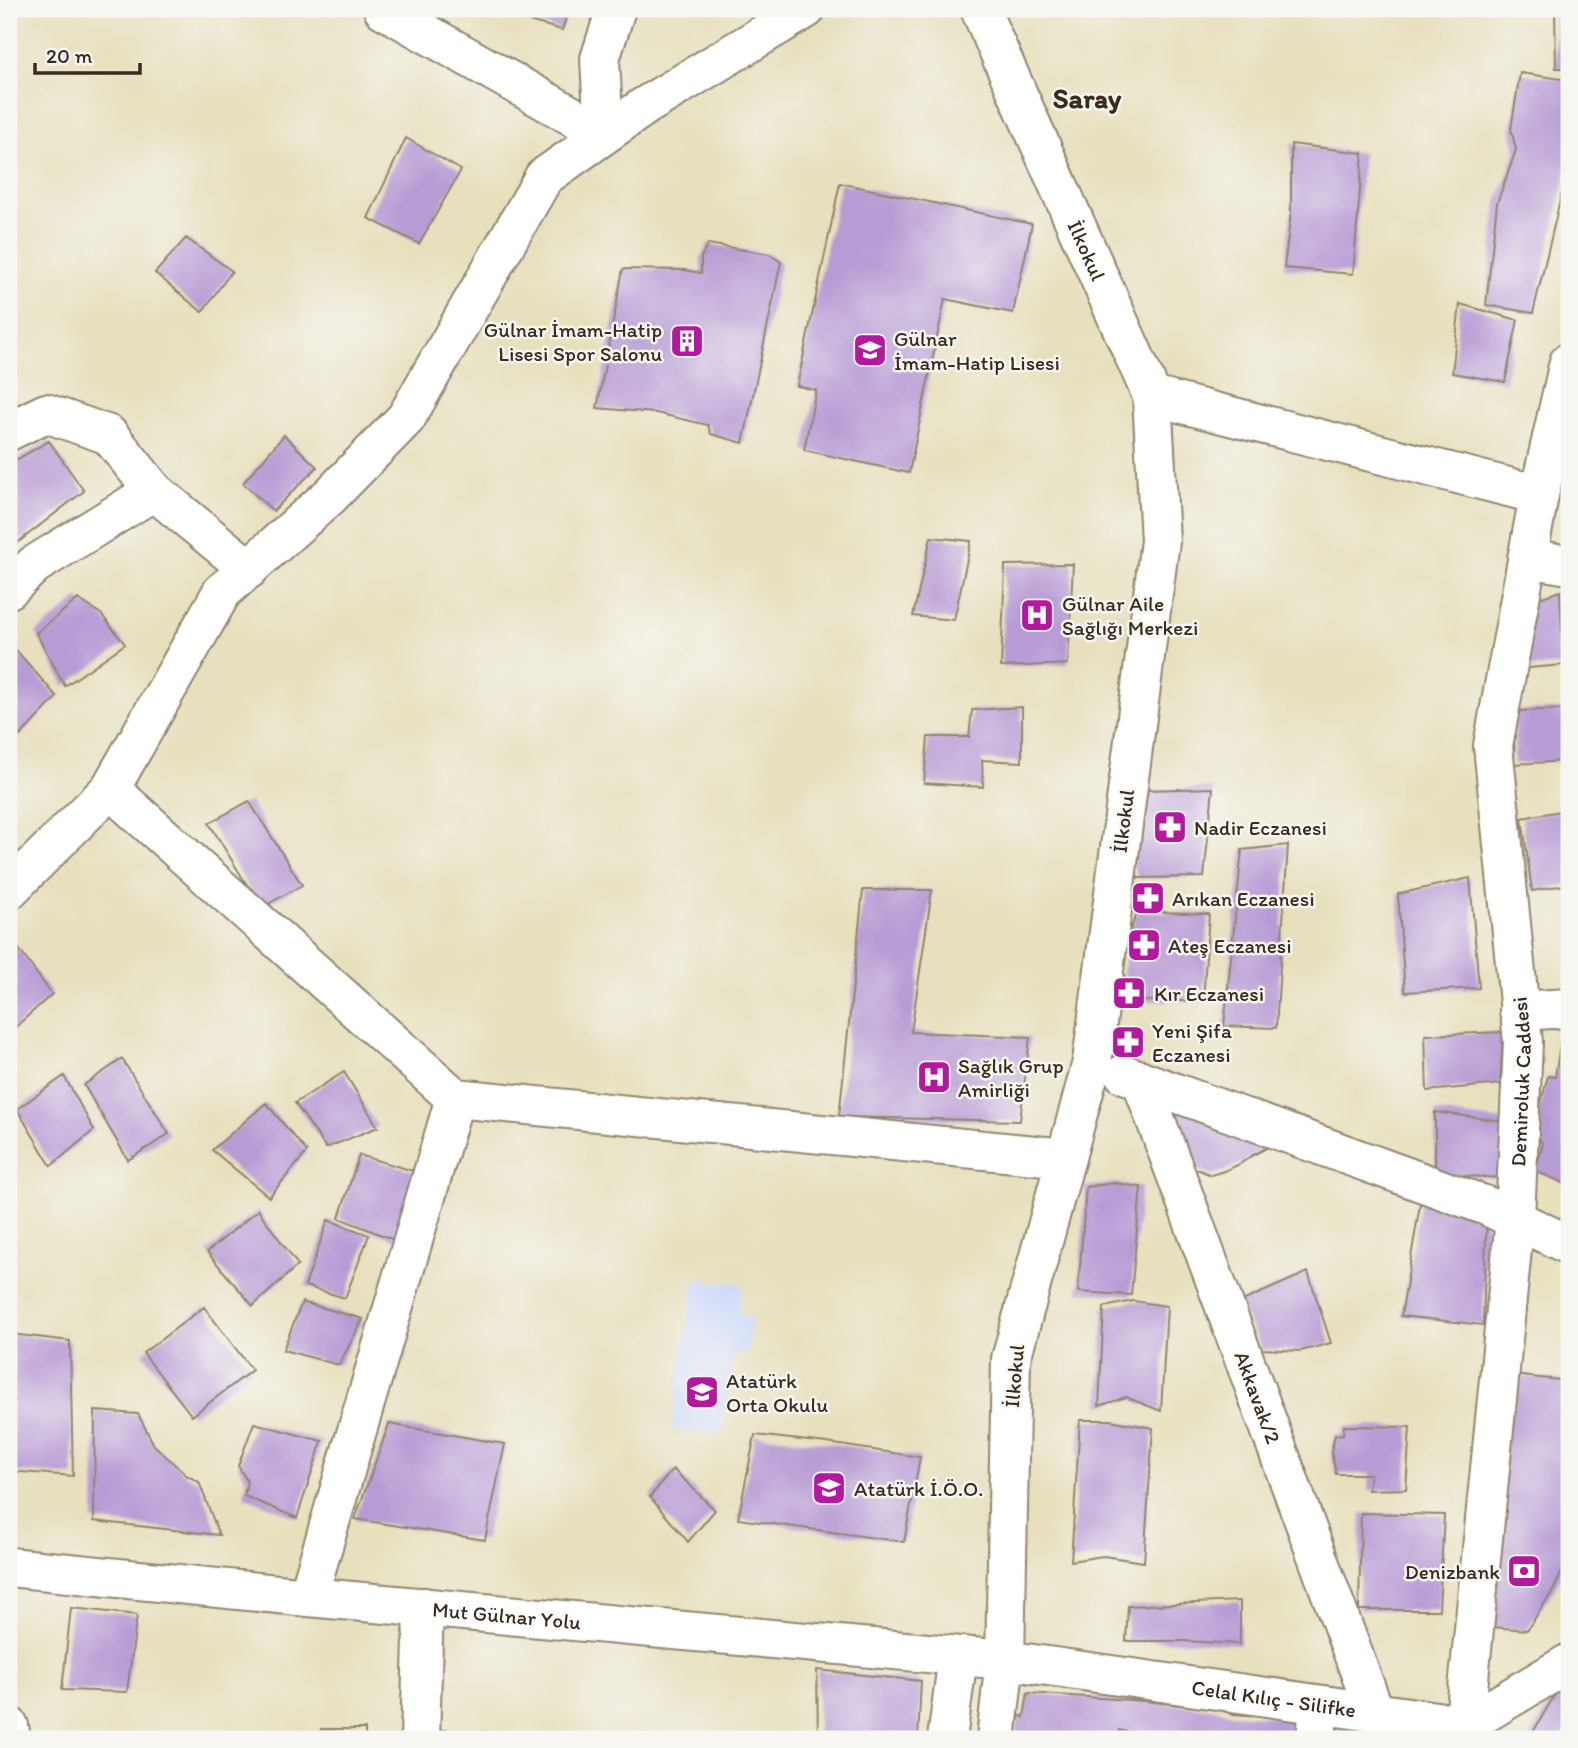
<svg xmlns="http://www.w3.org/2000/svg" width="1578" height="1748" font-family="Itim,sans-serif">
<rect width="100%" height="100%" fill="#f6f6f2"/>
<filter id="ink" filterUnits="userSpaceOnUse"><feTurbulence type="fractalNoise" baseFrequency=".0143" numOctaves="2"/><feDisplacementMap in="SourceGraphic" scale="14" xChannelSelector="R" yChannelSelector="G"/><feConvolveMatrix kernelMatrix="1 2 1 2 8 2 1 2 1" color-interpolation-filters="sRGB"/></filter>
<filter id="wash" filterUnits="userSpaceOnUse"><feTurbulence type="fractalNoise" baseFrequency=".00686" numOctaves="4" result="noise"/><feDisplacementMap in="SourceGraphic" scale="28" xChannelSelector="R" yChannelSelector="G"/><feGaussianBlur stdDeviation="1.57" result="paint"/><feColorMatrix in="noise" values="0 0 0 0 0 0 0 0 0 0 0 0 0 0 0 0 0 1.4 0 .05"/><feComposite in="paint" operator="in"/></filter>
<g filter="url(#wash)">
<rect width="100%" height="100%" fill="#e7e0bd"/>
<path fill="#cfdaf9" d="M695,1280L742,1284L739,1316L753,1317L747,1353L734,1354L721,1435L671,1430L682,1354Z"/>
<g id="blocks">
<path fill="#b79bd5" d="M485,9H569L562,30Z
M1555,9H1569V68H1556Z
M1520,73L1569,80V163L1533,313L1486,305L1497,203L1516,150L1511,129Z
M406,138L461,170L419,244L368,218Z
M1291,144L1363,153L1353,274L1284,268L1291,212Z
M840,183L1032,224L1013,313L945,299L909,473L804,450L816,390L797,386Z
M186,238L232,271L202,312L155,273Z
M708,244L769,254L781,262L743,443L711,434L708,425L656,413L597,408L623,269L685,270L701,273V257Z
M1460,304L1518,320L1505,382L1452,373Z
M284,435L317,467L273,511L243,483Z
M49,441L84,491L12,547L9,545V464Z
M931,537L971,541L954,620L913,616Z
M1073,564L1068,664L1001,667L1005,565Z
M1560,591L1564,665L1515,669L1524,603Z
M78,599L101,614L125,644L65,686L36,633Z
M9,642L57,697L20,736L9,724Z
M1022,707V762L982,760L983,787L924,783L928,737H969L972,710Z
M1569,709L1565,761L1514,764L1515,711Z
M1213,788L1204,877L1138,878L1130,855L1146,790Z
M249,801L302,885L261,908L209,823Z
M1566,810L1569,823V884L1532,891L1522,818Z
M1288,845L1276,1028L1224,1026L1242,850Z
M1470,878L1479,988L1405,992L1398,894Z
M863,890H932L911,1032L1030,1037L1020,1121L839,1117Z
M1138,911L1209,914L1203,1001H1132L1123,972L1130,931Z
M12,940L52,994L9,1033V944Z
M1503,1032L1500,1084L1427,1091L1425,1035Z
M1569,1035V1185L1535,1171L1543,1144L1533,1132L1548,1076L1555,1077L1561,1038Z
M122,1059L169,1134L128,1160L84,1085Z
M344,1072L378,1127L326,1148L295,1103Z
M64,1076L94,1130L51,1166L17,1109Z
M1170,1097L1272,1145L1251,1156L1240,1164L1224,1171L1211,1175L1192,1167L1183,1154Z
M266,1103L307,1152L269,1197L212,1150Z
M1435,1112L1503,1121L1501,1178L1435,1174Z
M359,1155L417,1172L397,1241L339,1218Z
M1114,1183L1141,1187L1131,1295L1078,1292L1086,1187Z
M1422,1193L1487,1206L1483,1325L1401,1316Z
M258,1210L298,1265L253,1306L207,1252Z
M328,1220L369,1235L345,1298L305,1286Z
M1308,1272L1331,1343L1301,1351L1262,1349L1238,1303Z
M1133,1301L1167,1306L1161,1411L1126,1397L1099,1406L1104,1307Z
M302,1302L363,1319L339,1365L283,1350Z
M204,1307L252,1370L192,1416L143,1353Z
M11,1334L70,1341L73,1476L9,1471V1346Z
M1512,1375L1569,1381V1482L1564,1526L1569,1527V1557L1554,1589L1527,1630L1479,1626Z
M95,1411L138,1414L154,1445L186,1475L199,1482L219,1535L94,1521Z
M1080,1420H1110L1153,1428L1144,1562L1103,1556L1071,1561Z
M254,1423L322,1441L297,1518L244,1496L247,1481L238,1466Z
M389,1424L505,1444L485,1540L355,1519Z
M1344,1426L1410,1427L1406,1489L1368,1490L1370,1474H1336L1331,1452L1335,1435L1343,1434Z
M755,1435L827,1443L920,1457L904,1542L738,1519Z
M673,1469L715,1510L688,1542L650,1497Z
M1361,1513L1444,1515L1439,1610H1359Z
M1240,1601V1644L1183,1641H1126L1128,1606Z
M71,1608L137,1615L127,1692L62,1690Z
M817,1670L921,1681L918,1739H818Z
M1569,1677V1723L1561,1739H1529L1554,1696Z
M1028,1693L1144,1701L1218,1709L1232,1714L1306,1719L1304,1739H1173L1143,1737L1120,1730L1119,1739H1015L1019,1716L1024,1717Z
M1322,1705L1402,1716L1399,1739H1320Z
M321,1729H365V1739H320Z
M440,1730L485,1732L486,1739H440Z"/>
</g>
</g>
<g filter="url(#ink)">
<use href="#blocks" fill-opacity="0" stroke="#91856e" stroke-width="2"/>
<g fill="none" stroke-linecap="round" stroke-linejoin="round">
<g stroke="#91856e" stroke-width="42">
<g id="minor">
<path d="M383,9L604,134"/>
<path id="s1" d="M980,9L1152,396L1160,541L1092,1062L1011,1359L1005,1660"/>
<path d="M604,134L600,59L616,9"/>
<path d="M1152,396L1539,495"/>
<path d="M9,431L46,413L109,435L154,491L249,569"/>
<path d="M1527,558L1569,565"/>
<path d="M9,589L34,565L154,491"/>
<path d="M110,789L455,1098L1066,1158"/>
<path d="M9,890L110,789L222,592L330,496L406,418L544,177L645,106L806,9"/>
<path d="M1519,1011L1569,1008"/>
<path d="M1124,1074L1487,1206L1569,1245"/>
<path id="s2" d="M1141,1080L1375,1713"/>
<path d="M308,1597L455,1098"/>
<path d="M9,1726L11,1739"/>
<path d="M420,1739L424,1607"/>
<path d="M1316,1739L1319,1705"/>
<path id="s3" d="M1463,1739L1515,1219L1523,1042L1493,746L1539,495L1569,362"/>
</g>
</g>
<g stroke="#91856e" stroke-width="42">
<g id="major">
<path id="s4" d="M9,1567L308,1597L1005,1660L1465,1725L1569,1663"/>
<path d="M947,1739L958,1656"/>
<path d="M996,1739L1005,1660"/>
</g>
</g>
<use href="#minor" stroke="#fff" stroke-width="38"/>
<use href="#major" stroke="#fff" stroke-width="38"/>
</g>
</g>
<defs>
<g id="building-square" transform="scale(1.75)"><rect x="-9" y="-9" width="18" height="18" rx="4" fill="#b5179e" stroke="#f6f6f2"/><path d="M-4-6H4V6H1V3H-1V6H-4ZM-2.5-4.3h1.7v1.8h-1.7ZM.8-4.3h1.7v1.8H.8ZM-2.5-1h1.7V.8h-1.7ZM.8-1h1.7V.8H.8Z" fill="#fff"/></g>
<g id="school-square" transform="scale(1.75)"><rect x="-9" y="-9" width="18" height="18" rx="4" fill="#b5179e" stroke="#f6f6f2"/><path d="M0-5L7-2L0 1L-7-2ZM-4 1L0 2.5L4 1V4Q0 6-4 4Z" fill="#fff"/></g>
<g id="hospital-square" transform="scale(1.75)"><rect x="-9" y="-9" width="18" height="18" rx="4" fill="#b5179e" stroke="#f6f6f2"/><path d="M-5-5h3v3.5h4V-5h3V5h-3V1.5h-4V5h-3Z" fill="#fff"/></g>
<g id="pharmacy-square" transform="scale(1.75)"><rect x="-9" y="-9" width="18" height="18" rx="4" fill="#b5179e" stroke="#f6f6f2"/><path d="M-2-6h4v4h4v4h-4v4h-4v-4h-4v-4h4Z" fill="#fff"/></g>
<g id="bank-square" transform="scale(1.75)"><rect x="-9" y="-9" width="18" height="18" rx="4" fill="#b5179e" stroke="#f6f6f2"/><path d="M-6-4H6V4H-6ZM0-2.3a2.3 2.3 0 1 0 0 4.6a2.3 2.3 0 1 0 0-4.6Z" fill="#fff"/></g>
</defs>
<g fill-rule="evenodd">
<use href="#building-square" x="687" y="341"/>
<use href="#school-square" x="870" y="350"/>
<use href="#hospital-square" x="1037" y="615"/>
<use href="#pharmacy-square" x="1170" y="827"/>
<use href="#pharmacy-square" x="1148" y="898"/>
<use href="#pharmacy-square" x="1144" y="945"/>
<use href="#pharmacy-square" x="1129" y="993"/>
<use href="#pharmacy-square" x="1128" y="1042"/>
<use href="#hospital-square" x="934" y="1077"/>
<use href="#school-square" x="702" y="1392"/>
<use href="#school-square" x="829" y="1488"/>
<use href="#bank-square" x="1524" y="1571"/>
</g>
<g text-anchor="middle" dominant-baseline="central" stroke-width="5" stroke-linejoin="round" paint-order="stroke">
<g font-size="21" fill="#3b2a1e" stroke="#f6f6f2">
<text stroke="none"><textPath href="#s1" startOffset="264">İlkokul</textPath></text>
<text transform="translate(1123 821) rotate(-83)">İlkokul</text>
<text stroke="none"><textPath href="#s3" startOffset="660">Demiroluk Caddesi</textPath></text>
<text transform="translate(1014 1376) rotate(-85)">İlkokul</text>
<text stroke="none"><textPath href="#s2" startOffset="338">Akkavak/2</textPath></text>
<text stroke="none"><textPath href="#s4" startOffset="500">Mut Gülnar Yolu</textPath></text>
<text stroke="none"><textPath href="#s4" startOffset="1272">Celal Kılıç - Silifke</textPath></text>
</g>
<g font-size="21" fill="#3b2a1e" stroke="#f6f6f2" text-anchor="start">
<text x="662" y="329" text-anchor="end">Gülnar İmam-Hatip<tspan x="662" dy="24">Lisesi Spor Salonu</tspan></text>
<text x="894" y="338">Gülnar<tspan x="894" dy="24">İmam-Hatip Lisesi</tspan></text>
<text x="1062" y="603">Gülnar Aile<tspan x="1062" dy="24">Sağlığı Merkezi</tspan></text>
<text x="1194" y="827">Nadir Eczanesi</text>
<text x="1172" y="898">Arıkan Eczanesi</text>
<text x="1168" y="945">Ateş Eczanesi</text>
<text x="1154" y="993">Kır Eczanesi</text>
<text x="1152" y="1030">Yeni Şifa<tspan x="1152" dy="24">Eczanesi</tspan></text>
<text x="958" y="1065">Sağlık Grup<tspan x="958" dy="24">Amirliği</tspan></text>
<text x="726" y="1380">Atatürk<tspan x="726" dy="24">Orta Okulu</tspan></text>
<text x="854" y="1488">Atatürk İ.Ö.O.</text>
<text x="1500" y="1571" text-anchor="end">Denizbank</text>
</g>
<g font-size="28" font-weight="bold" fill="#3b2a1e" stroke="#f6f6f2">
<text x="1087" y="98">Saray</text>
</g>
</g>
<rect width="1578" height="1748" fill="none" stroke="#f6f6f2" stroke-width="35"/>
<path d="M35 63v10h105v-10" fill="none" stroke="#3b2a1e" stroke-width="3.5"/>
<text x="46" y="63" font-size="21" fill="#3b2a1e" stroke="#f6f6f2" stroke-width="5" paint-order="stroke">20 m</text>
</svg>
